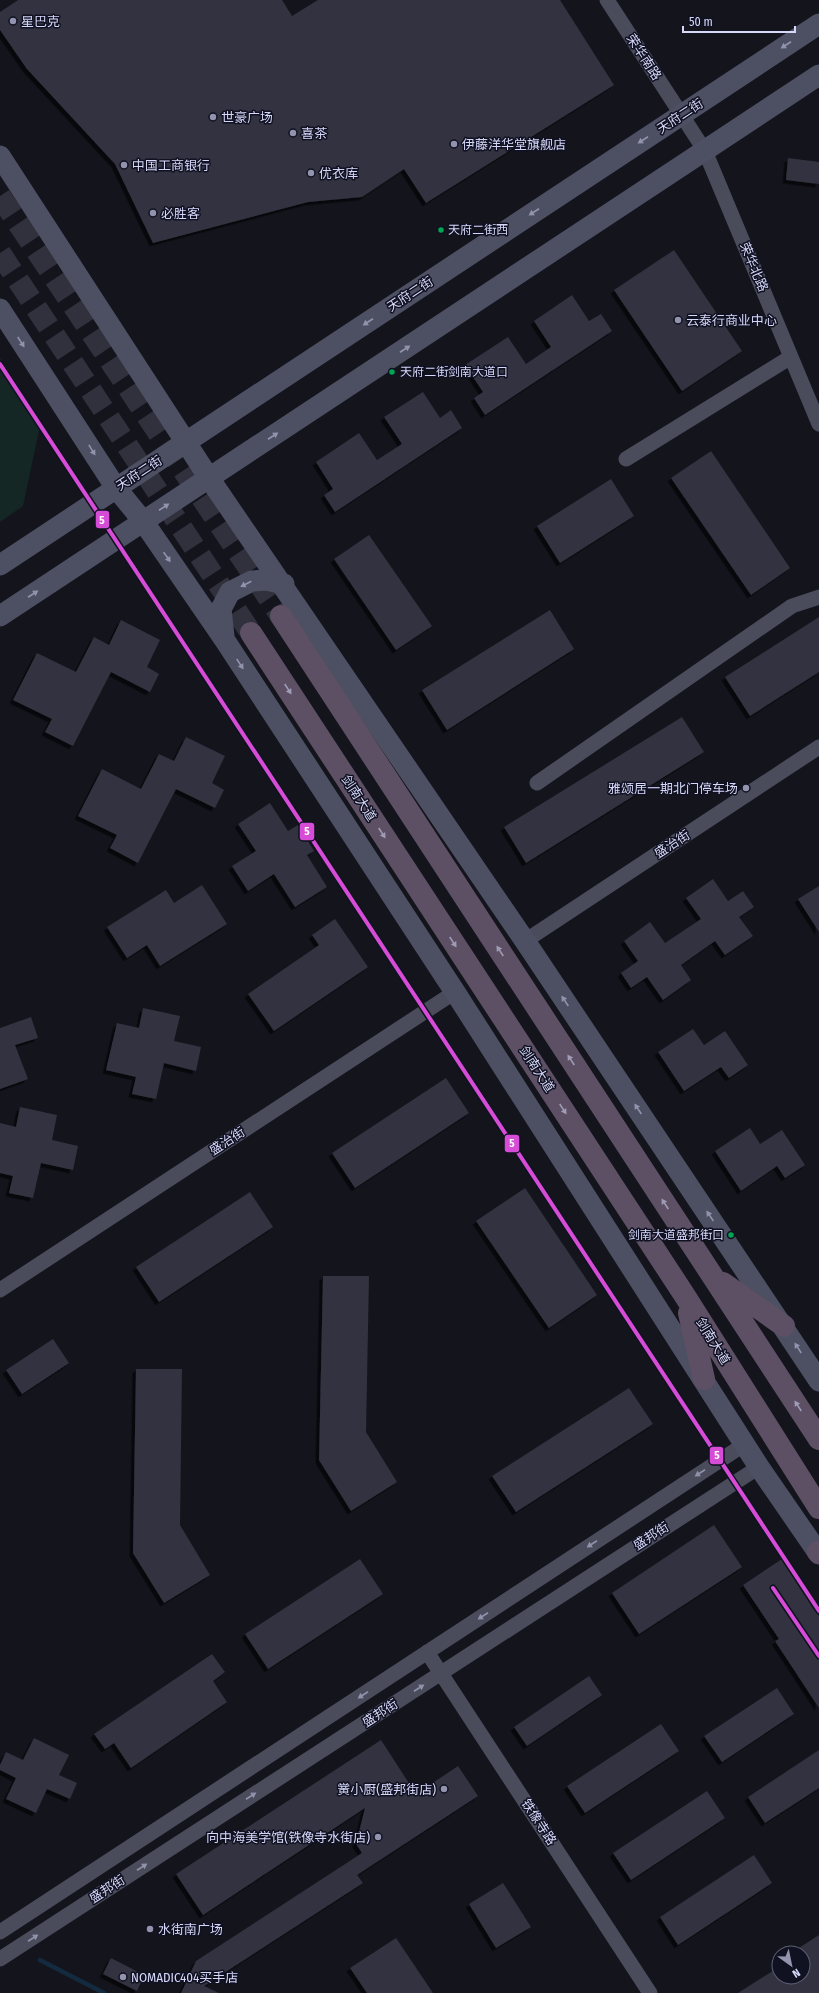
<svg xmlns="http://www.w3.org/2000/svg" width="819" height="1993" font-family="'Fira Sans Condensed','Noto Sans SC',sans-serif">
<defs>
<filter id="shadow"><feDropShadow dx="-3.5" dy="3.5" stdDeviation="0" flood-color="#0009"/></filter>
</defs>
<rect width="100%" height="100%" fill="#14141d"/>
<path fill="#142725" d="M0,358L41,421L23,506L0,522Z"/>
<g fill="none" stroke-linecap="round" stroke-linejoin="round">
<path stroke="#142b3f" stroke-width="4.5" d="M40,1960L104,1993"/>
</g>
<path fill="#32323f" filter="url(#shadow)" d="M18,0H282L292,16L318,0H560L614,85L426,203L404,169L362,197L308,202L153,243L115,164L27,69L0,30V12Z
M788,158L819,162V184L786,180Z
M674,250L742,351L682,391L614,290Z
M572,295L589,321L601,314L612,331L485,415L474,398L483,392L465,365L508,337L526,364L551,347L534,321Z
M423,392L440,418L451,410L462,428L335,512L324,495L333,489L316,462L359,433L377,460L402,444L384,417Z
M711,451L790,568L751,595L671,478Z
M611,479L634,516L560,563L537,526Z
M369,535L432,626L396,650L334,559Z
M550,610L574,649L447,730L422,690Z
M819,617V672L750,716L725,677Z
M121,620L160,640L147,667L159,674L150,692L111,672L73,746L45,732L52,719L13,700L37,653L76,672L94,637L109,645Z
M682,717L704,752L526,863L504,827Z
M186,737L225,756L212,783L224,790L215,808L176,789L138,863L110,848L117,835L78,816L102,769L141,789L159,754L174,761Z
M270,803L288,831L298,825L314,851L307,855L327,887L295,907L274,874L248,891L232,866L256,851L238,824Z
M713,879L728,901L743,891L754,907L739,917L753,936L725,955L715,941L681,965L691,980L663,1000L647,977L631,988L621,973L638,961L624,941L650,922L665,943L701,919L686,898Z
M202,885L227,924L160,966L147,945L127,958L107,927L166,890L174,903Z
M819,886V932L798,899Z
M335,919L368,967L274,1031L248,994L319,945L312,935Z
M143,1008L180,1016L174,1041L201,1047L196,1071L164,1063L156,1099L132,1094L136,1077L106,1070L117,1023L139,1028Z
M31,1017L38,1038L15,1045L28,1079L0,1089V1028Z
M693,1029L704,1045L725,1031L748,1065L729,1078L721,1067L684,1091L658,1052Z
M446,1078L469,1113L355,1188L332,1153Z
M20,1107L57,1115L52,1140L78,1146L73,1170L41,1163L33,1198L9,1193L13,1176L0,1173V1123L16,1127Z
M750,1128L760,1144L782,1130L805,1165L785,1178L777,1166L741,1191L715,1151Z
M525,1188L597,1295L549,1328L476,1221Z
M250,1192L273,1227L159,1302L136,1267Z
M323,1276H369L366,1432L397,1482L351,1511L319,1460Z
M53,1339L69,1363L22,1394L6,1370Z
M136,1369H182L180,1525L210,1575L164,1603L133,1553Z
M629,1388L653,1424L516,1512L492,1476Z
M714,1525L742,1567L639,1634L612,1593Z
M360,1559L383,1594L268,1669L245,1634Z
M782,1559L819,1616V1708L775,1641L779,1639L743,1585Z
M212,1654L225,1672L213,1681L227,1702L131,1768L114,1743L105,1749L94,1734Z
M589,1676L602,1695L527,1746L514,1727Z
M777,1688L794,1714L722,1762L704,1736Z
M661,1724L679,1751L585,1813L567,1786Z
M34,1738L69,1755L59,1775L77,1783L70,1799L47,1789L36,1813L6,1799L16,1778L0,1770V1765L6,1752L23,1760Z
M381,1740L416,1794L458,1766L478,1796L357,1875L363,1883L204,1986L219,1993H181L196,1961L362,1853L356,1844L365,1808L203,1915L176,1874Z
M819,1750V1788L765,1823L748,1797Z
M707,1791L725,1818L631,1880L613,1853Z
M754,1855L772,1883L678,1945L660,1917Z
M503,1883L531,1927L496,1948L469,1904Z
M819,1935V1993H738L779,1967V1977H803V1953H791Z
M396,1938L433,1993H367L350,1968Z
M111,1958L144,1975L137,1991L103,1974Z"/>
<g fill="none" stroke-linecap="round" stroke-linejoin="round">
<path stroke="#31313e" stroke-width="22" stroke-dasharray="22 11" stroke-linecap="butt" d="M0,196L281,616
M0,253L251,633"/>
<path stroke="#4a4c5c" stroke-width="15" d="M607,0L705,151L819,424
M626,459L791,357
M537,783L792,606L819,597
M525,941L819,747
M0,1290L455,992
M427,1652L650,1993
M0,1932L745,1444
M0,1959L759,1467"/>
<path stroke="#4d5063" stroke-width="21" d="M0,156L209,478L525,941L819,1381
M0,309L116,488L143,521L224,639L455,992L759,1467L819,1554
M0,565L819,24
M0,616L819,75
M224,636L221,609L230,592L252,581L266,580L284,584"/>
<path stroke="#5d5064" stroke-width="22" d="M281,616L819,1439
M251,633L685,1296L819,1508
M723,1283L784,1326
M689,1313L704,1379
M818,1552L819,1553"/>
<g stroke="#101121" stroke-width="7">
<path id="metro-1" d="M0,364L819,1611
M773,1588L819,1656"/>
</g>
<use href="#metro-1" stroke="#d64cd6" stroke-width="4"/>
</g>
<defs><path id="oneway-solid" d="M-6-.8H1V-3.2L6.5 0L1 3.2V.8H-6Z"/></defs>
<g fill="#9294ae">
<use href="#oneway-solid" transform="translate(786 45) rotate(147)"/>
<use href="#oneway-solid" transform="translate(643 140) rotate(147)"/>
<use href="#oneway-solid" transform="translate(534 212) rotate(147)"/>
<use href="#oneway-solid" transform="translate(368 322) rotate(147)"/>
<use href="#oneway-solid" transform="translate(21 342) rotate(57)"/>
<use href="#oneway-solid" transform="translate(405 349) rotate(-33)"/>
<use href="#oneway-solid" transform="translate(273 436) rotate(-33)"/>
<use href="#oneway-solid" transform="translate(92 450) rotate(58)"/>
<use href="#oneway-solid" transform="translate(164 507) rotate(-33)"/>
<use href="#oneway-solid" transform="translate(167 557) rotate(55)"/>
<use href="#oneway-solid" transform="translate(246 584) rotate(153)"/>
<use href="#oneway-solid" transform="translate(33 594) rotate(-33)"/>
<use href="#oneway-solid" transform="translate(240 664) rotate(57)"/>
<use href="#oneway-solid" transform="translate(565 1001) rotate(-124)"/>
<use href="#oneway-solid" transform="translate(638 1109) rotate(-124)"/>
<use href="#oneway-solid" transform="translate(710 1216) rotate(-124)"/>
<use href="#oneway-solid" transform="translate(798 1348) rotate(-123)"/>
</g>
<g fill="#a09bb6">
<use href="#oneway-solid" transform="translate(288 689) rotate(57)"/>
<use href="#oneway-solid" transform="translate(382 833) rotate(57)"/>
<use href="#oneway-solid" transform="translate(453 942) rotate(57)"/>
<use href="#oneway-solid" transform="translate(500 951) rotate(-123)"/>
<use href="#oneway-solid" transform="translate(571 1060) rotate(-123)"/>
<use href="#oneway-solid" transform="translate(563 1109) rotate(57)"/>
<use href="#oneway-solid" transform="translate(665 1204) rotate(-123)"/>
<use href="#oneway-solid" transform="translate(798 1406) rotate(-123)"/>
</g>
<g fill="#9092ab">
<use href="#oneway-solid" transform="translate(700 1473) rotate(147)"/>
<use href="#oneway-solid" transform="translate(592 1544) rotate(147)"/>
<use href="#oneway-solid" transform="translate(483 1616) rotate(147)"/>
<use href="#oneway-solid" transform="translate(419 1688) rotate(-33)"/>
<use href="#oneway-solid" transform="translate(363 1695) rotate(147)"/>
<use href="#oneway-solid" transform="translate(251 1796) rotate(-33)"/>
<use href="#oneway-solid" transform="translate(142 1867) rotate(-33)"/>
<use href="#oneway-solid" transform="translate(33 1938) rotate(-33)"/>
</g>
<g fill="#9293ad" stroke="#101121" stroke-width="1.5">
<circle cx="13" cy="21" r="4"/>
<circle cx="213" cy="117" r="4"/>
<circle cx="293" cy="133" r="4"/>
<circle cx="454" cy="144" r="4"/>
<circle cx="124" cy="165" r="4"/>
<circle cx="311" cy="173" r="4"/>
<circle cx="153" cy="213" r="4"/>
<circle cx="678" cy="320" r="4"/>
<circle cx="746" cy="788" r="4"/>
<circle cx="444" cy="1789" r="4"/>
<circle cx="378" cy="1837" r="4"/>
<circle cx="150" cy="1929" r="4"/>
<circle cx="123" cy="1977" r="4"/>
</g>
<g fill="#00a651" stroke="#101121" stroke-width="1.5">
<circle cx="441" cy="230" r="3.5"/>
<circle cx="392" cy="372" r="3.5"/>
<circle cx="731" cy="1235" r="3.5"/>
</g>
<g text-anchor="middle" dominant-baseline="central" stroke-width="3" stroke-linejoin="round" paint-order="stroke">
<g font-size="12" fill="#d6d8fa" stroke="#101121" text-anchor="start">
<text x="448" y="230">天府二街西</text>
<text x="400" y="372">天府二街剑南大道口</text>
<text x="724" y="1235" text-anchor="end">剑南大道盛邦街口</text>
</g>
<g font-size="13" fill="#d6d8fa" stroke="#101121" text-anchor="start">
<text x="21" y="21">星巴克</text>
<text x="221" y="117">世豪广场</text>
<text x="301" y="133">喜茶</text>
<text x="462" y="144">伊藤洋华堂旗舰店</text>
<text x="132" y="165">中国工商银行</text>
<text x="319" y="173">优衣库</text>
<text x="161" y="213">必胜客</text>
<text x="686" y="320">云泰行商业中心</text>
<text x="738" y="788" text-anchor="end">雅颂居一期北门停车场</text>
<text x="436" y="1789" text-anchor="end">黉小厨(盛邦街店)</text>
<text x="370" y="1837" text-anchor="end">向中海美学馆(铁像寺水街店)</text>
<text x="158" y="1929">水街南广场</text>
<text x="131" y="1977">NOMADIC404买手店</text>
</g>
<g font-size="13" fill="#d6d8fa" stroke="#101121">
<text transform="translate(644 57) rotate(57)">荣华南路</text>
<text transform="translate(680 116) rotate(-33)">天府二街</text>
<text transform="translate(754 267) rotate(67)">荣华北路</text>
<text transform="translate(410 294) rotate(-33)">天府二街</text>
<text transform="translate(139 473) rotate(-33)">天府二街</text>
<text transform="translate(359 798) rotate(57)">剑南大道</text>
<text transform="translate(672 844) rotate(-33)">盛治街</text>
<text transform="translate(537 1069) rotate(57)">剑南大道</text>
<text transform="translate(227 1141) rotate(-33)">盛治街</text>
<text transform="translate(713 1341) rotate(58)">剑南大道</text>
<text transform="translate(651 1536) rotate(-33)">盛邦街</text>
<text transform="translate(380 1713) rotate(-33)">盛邦街</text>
<text transform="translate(539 1822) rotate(57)">铁像寺路</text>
<text transform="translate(107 1889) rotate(-33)">盛邦街</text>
</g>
</g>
<g stroke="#101121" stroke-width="1.5">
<rect x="95" y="510" width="15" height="19" rx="4" fill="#d64cd6"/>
<rect x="299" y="822" width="16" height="19" rx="4" fill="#d64cd6"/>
<rect x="504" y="1134" width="16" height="19" rx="4" fill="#d64cd6"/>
<rect x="709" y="1446" width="15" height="19" rx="4" fill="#d64cd6"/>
</g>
<g font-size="11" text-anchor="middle" font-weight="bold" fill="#fff">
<text x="102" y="524">5</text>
<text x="307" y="835">5</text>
<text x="512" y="1147">5</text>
<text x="717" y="1459">5</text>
</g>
<g transform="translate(791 1965) rotate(147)"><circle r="19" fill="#101121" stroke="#5f6178"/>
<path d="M0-3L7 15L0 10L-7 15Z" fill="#9293ad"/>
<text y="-6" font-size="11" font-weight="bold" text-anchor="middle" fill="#d6d8fa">N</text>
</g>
<path d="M683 26v6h112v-6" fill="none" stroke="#d6d8fa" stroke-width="2"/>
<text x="689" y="26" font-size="12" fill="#d6d8fa" stroke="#101121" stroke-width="3" paint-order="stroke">50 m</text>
</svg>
